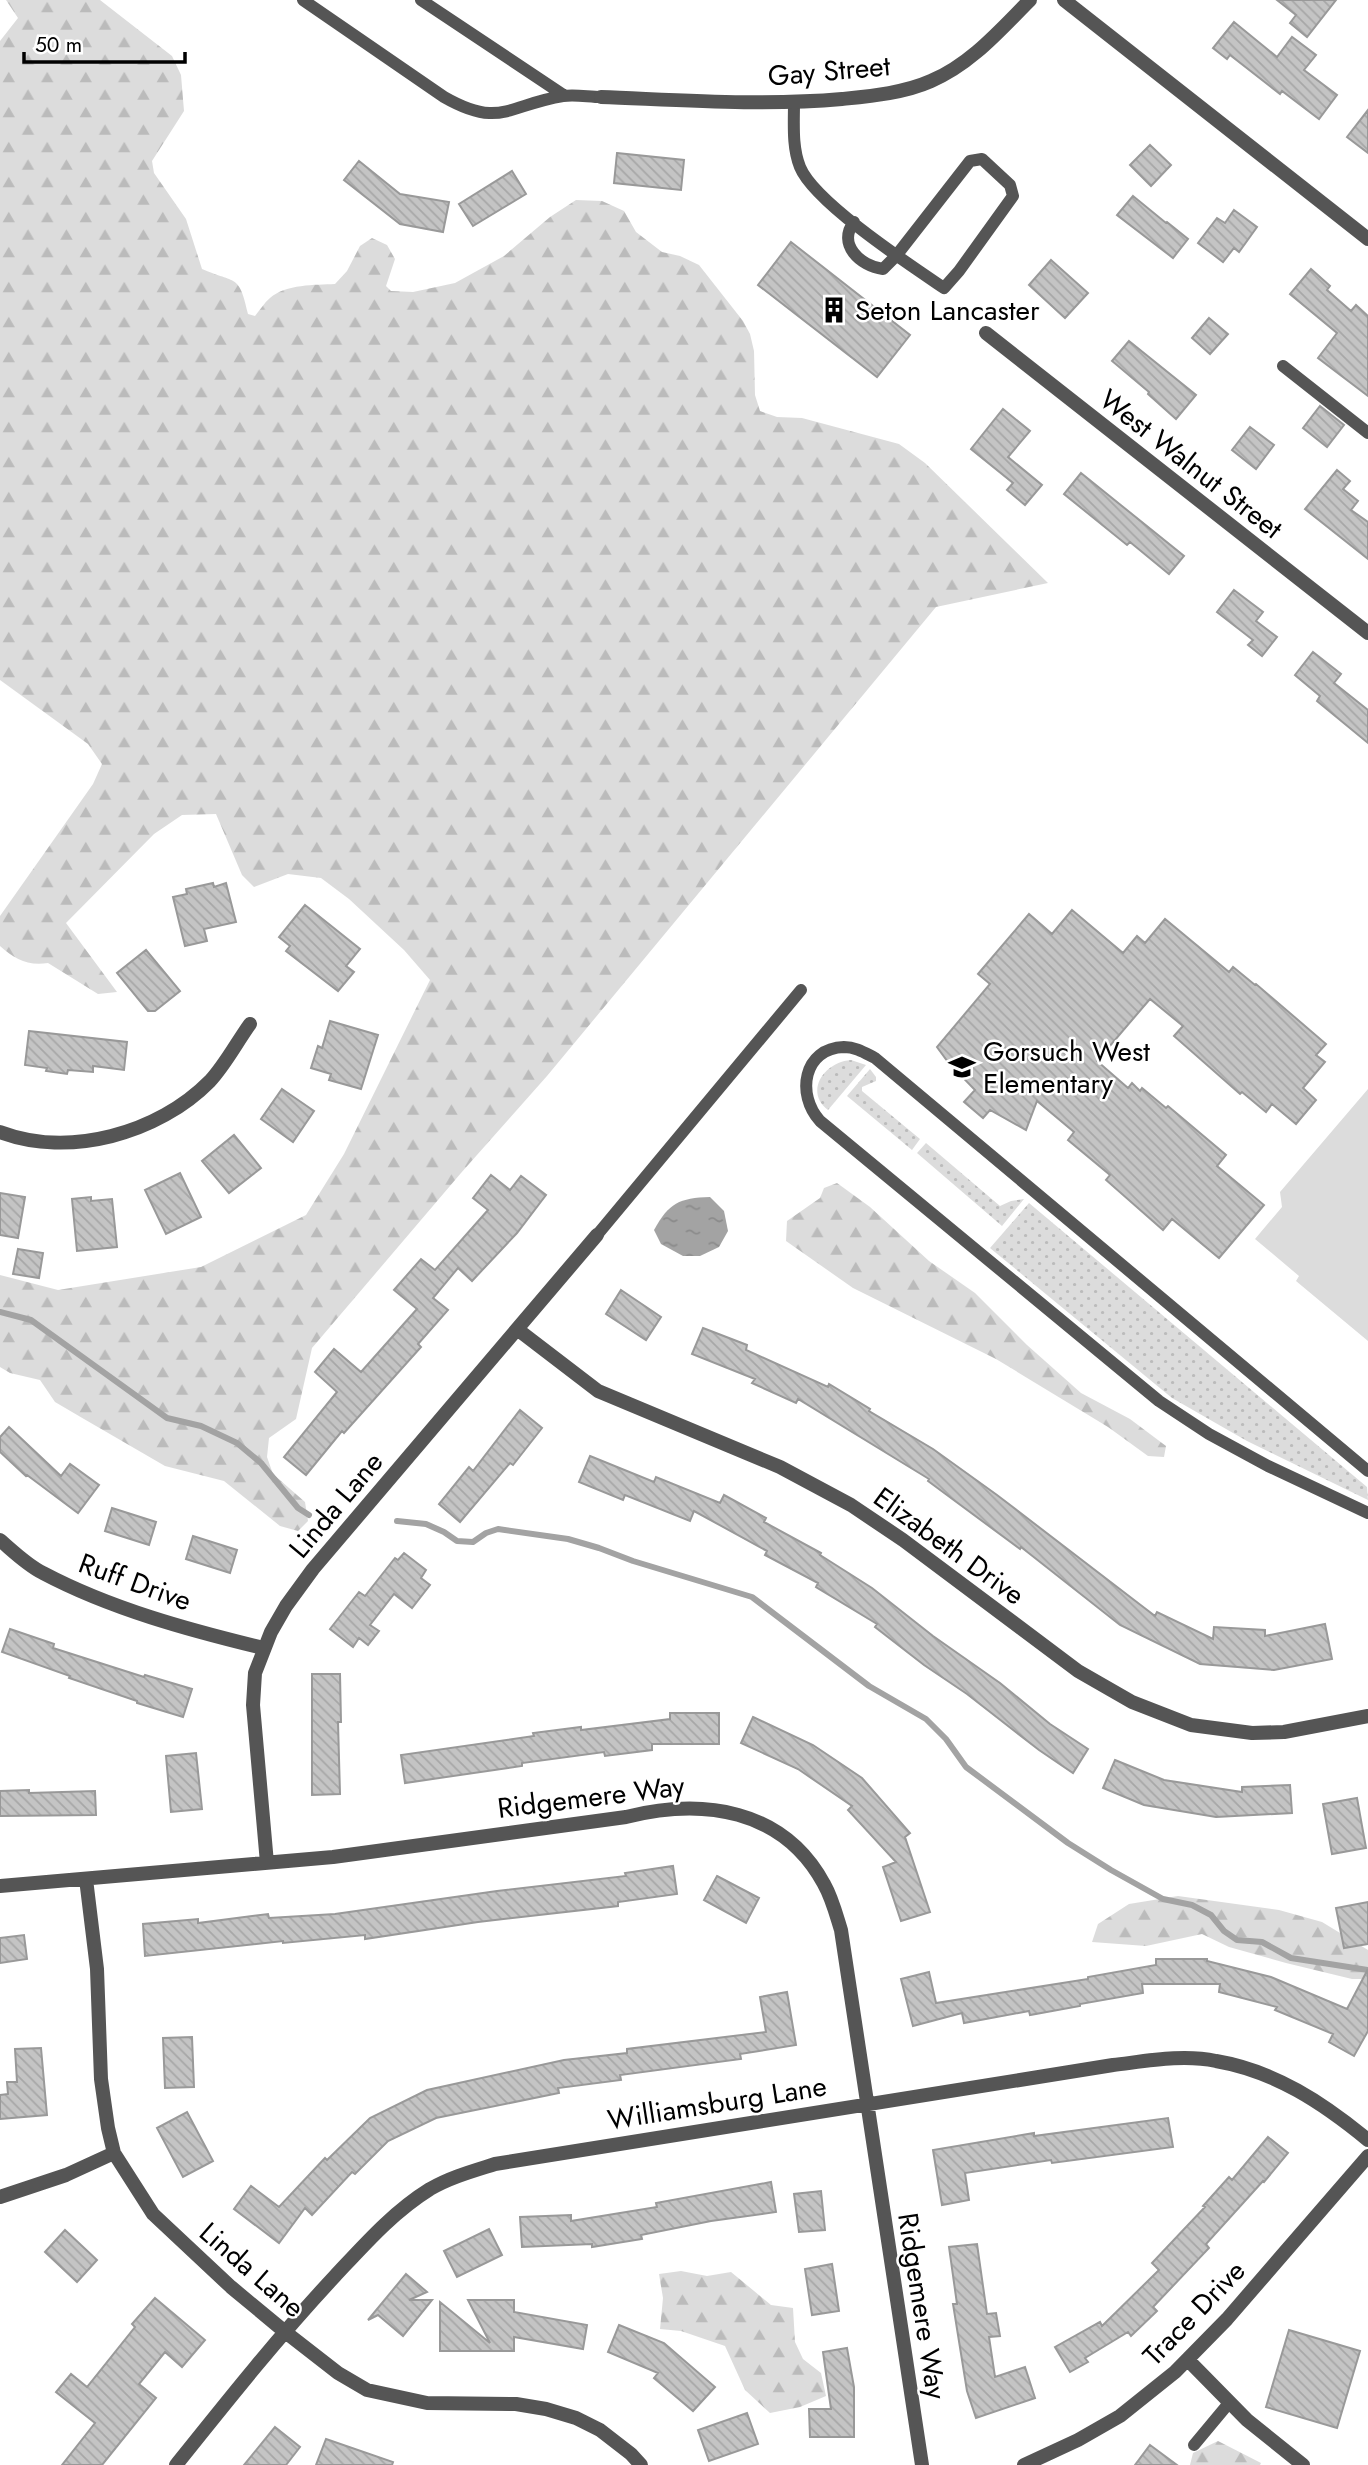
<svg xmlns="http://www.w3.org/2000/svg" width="1368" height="2465" font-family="Jost,sans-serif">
<defs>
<pattern id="grass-dots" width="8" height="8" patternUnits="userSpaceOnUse" patternTransform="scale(1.75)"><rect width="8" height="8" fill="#dcdcdc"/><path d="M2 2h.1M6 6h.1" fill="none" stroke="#bbb" stroke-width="1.8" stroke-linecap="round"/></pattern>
<pattern id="forest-firs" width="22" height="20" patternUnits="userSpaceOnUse" patternTransform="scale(1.75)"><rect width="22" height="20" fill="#dcdcdc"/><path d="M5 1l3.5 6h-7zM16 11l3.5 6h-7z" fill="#bbb"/></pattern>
<pattern id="water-ripples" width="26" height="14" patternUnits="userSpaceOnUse" patternTransform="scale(1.75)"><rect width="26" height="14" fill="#a3a3a3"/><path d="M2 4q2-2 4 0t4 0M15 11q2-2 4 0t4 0" fill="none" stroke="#8b8b8b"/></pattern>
<pattern id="building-back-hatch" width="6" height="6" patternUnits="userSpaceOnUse" patternTransform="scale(1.75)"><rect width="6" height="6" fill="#c4c4c4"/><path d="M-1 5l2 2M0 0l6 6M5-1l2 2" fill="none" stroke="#a7a7a7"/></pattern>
</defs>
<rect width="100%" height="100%" fill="#fff"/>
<path fill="url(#grass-dots)" d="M851,1060L866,1065L828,1110C804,1092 824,1062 851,1060Z
M870,1069L876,1077V1081L862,1087V1091L920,1139L912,1150L847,1096Z
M926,1143L1000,1206L1011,1201L1024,1199L1002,1226L917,1153Z
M1029,1203L1367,1487L1368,1500L1247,1441L1172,1398L990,1248Z"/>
<path fill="url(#forest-firs)" d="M6,0H100L172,56L181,75L184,111L152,161L154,173L186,219L202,269C236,284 239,273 248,314L255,316C260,310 264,303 270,298C286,284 315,285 335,284L347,271L360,246L372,238L387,245L395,259L386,286L391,291L413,292L455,283L504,256L550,217L576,200L602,201L624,211L636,232L662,252L680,256L699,265L743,321L750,334L754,351L755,395L760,411L777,417L802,418L899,444L925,463L1048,583L936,607L547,1076L461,1173L312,1348L296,1419L269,1438L267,1457L273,1474L305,1502L308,1521L298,1531L280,1526L224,1481L165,1466L84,1419L55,1402L40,1380L10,1373L0,1367V1275L58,1290L201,1267L306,1215L344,1154L430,980L404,950L349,899L321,878L288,874L254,887L242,875L216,814L182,815L154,834L66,923L117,992L98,994L48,963C27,966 15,959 0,946V916L93,784L102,764L88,744L0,680V41L18,18Z
M837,1183L870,1207L929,1261L975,1293L1027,1345L1081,1393L1130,1419L1166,1446L1164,1457L1148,1456L1108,1427L996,1359L853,1288L786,1241L787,1221L820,1198L824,1188Z
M1178,1896L1279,1910L1322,1922L1368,1950V1979H1352L1286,1963L1229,1947L1202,1934L1146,1946L1092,1942L1098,1924L1129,1904Z
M681,2271L707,2276L731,2272L771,2305L793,2308L795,2342L803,2359L821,2373L826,2396L800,2407L770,2413L745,2390L725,2346L681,2331L660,2329L663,2298L659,2274Z
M1218,2441L1261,2463L1260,2465H1190L1193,2453Z"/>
<path fill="#dcdcdc" d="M1368,1089V1341L1296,1281L1299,1276L1255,1239L1282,1207L1280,1192Z"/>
<path fill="url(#water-ripples)" d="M710,1197L724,1211L728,1231L719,1247L700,1256H683L661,1244L654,1230C669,1203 679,1198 710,1197Z"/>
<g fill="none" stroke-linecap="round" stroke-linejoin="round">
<path stroke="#a3a3a3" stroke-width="6" d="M0,1312L31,1320L167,1418L201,1426L237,1443L261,1463L298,1508L309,1515
M397,1521L426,1524L444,1532L457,1541L473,1542L486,1533L498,1529L568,1539L599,1548L633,1561L752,1597L869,1686L926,1719L946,1739L966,1767L1068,1843L1111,1870L1163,1899L1192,1905L1211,1915L1224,1931L1237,1940L1262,1942L1291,1958L1368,1970"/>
</g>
<path fill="url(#building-back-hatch)" stroke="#999" stroke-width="2" d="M1277,0H1336L1307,37L1290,23L1296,15Z
M1234,22L1277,57L1292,37L1316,55L1304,70L1337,95L1319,119L1282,91L1280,94L1230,55L1227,59L1213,48Z
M1368,110V153L1347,137Z
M1150,145L1171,165L1151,186L1130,165Z
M617,153L684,160L681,190L614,183Z
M359,161L400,194L449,202L443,232L400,224L344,180Z
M512,171L526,194L473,226L459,204Z
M1133,196L1166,223L1167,222L1188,239L1173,258L1117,215Z
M1234,210L1257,227L1239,252L1234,248L1223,262L1198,243L1217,218L1225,223Z
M791,242L910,335L877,377L758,285Z
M1051,260L1088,293L1065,318L1029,285Z
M1311,269L1330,286L1327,290L1351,311L1356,305L1368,316V396L1318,358L1337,333L1290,294Z
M1209,318L1228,334L1210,354L1192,338Z
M1129,341L1196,395L1176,419L1148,394L1149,392L1112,361Z
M1320,406L1344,425L1327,447L1303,428Z
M1003,409L1030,431L1008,457L1042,485L1025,505L1007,490L1013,483L971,449Z
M1250,427L1274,445L1256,469L1232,450Z
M1337,470L1350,481L1343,489L1358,501L1351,510L1368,522V559L1305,509Z
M1081,473L1184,556L1169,574L1130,542L1127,545L1064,494Z
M1234,590L1263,612L1256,621L1277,637L1262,656L1248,645L1253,640L1217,612Z
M1313,652L1341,674L1334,683L1368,710V743L1317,701L1320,696L1295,675Z
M213,883L214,887L226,883L236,922L204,929L207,941L185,946L173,897L187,894L186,889Z
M305,905L360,949L346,966L354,972L338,991L286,951L290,946L279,937Z
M1072,910L1123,953L1137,936L1145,943L1165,919L1229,972L1233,967L1255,985L1256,984L1326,1044L1316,1055L1325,1062L1303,1088L1316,1100L1296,1124L1272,1104L1266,1112L1242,1092L1240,1094L1174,1036L1183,1026L1150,999L1097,1061L1128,1088L1132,1083L1140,1091L1142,1088L1166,1108L1168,1106L1226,1155L1217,1166L1264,1205L1219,1258L1172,1219L1163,1230L1106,1180L1110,1175L1068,1140L1074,1132L1037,1101L1026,1130L990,1110L983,1118L964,1102L975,1090L948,1062L937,1047L990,984L978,974L1029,914L1052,934Z
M146,950L180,991L155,1011H148L117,973Z
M330,1021L378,1035L361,1089L329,1080L331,1074L311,1068L318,1046L322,1048Z
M29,1031L127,1042L124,1070L93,1066V1072L68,1070L67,1074L46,1071L47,1068L25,1065Z
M282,1089L314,1111L293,1142L261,1119Z
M234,1135L261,1168L229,1193L202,1161Z
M180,1173L201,1217L166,1234L145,1190Z
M491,1175L510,1190L521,1176L546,1195L517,1233L472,1281L458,1268L433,1298L448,1310L418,1344L421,1347L344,1433L342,1431L306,1475L284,1457L337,1392L315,1372L334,1349L361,1372L417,1309L394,1290L421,1259L435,1270L488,1210L473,1198Z
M0,1193L25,1197L18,1238L0,1235Z
M91,1197V1201L112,1199L117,1247L77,1251L72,1199Z
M18,1249L43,1253L39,1278L13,1274Z
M621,1290L661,1317L646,1340L606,1314Z
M703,1328L747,1345L746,1350L828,1387L829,1384L870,1409L869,1411L933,1449L997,1495L1155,1616L1157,1612L1213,1639L1214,1627L1265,1630V1636L1325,1624L1332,1659L1274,1670L1200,1664L1120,1625L1021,1547L1020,1549L928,1481L929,1479L798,1399L796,1403L752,1383L755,1379L692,1354Z
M520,1410L542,1428L513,1465L510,1463L460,1522L439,1504L469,1467L473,1471Z
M9,1427L61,1476L70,1464L99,1485L78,1513L27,1475L26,1476L0,1452V1437Z
M590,1456L654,1482L656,1477L720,1503L724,1495L766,1518L764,1522L821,1553L820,1555L872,1588L933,1636L1000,1683L1050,1724L1088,1749L1073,1773L1039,1750L967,1694L924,1665L875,1627L877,1624L816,1587L818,1583L765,1555L767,1551L694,1511L690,1521L625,1495L623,1500L579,1482Z
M112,1508L156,1522L149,1545L105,1531Z
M193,1536L237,1550L230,1573L186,1559Z
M404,1553L426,1570L421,1578L430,1585L412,1608L394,1594L370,1625L379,1631L368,1645L359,1638L353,1647L330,1629L359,1592L365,1596L395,1558L398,1560Z
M10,1629L54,1644L53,1648L144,1677L145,1675L192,1689L183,1717L137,1703V1701L69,1678L70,1676L2,1652Z
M312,1674H340L341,1722H338L340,1794L312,1795Z
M670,1713H719V1744H652V1750L605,1756L604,1752L522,1763V1766L405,1783L401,1755L534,1736L533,1733L581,1727V1730L670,1719Z
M753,1717L813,1745L862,1778L910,1833L905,1837L930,1912L901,1921L883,1867L896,1862L848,1810L852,1806L798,1769L741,1743Z
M196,1753L202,1809L171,1812L166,1756Z
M1115,1760L1164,1780L1242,1792V1787L1290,1785L1292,1813L1216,1817L1144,1805L1103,1788Z
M29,1790V1793L95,1791L96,1815L0,1816V1791Z
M1357,1798L1366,1848L1332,1854L1323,1804Z
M673,1866L677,1894L618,1902V1906L478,1922L365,1939V1935L283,1943V1941L145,1956L143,1924L198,1919V1923L268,1914L269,1918L335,1914L497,1891L626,1876L625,1873Z
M717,1876L759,1898L746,1923L704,1900Z
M1368,1902V1944L1344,1948L1336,1908Z
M24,1935L27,1959L0,1963V1938Z
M1156,1959H1207V1961L1271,1977L1347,2009L1368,1969V2031L1354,2056L1329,2042L1333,2034L1275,2010L1277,2007L1219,1992L1220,1984H1142L1143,1993L1080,2004V2006L1030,2015L1029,2011L964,2023L962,2013L913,2026L901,1979L929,1972L936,2003L1088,1979V1977L1156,1965Z
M787,1992L796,2045L740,2054L741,2059L620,2075L621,2080L558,2088L559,2093L436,2118L388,2141L355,2174L352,2172L312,2215L305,2208L279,2243L234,2209L251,2186L279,2207L325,2158L327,2160L370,2118L427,2090L564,2060L627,2053V2049L766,2032L760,1997Z
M192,2037L194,2087L165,2088L163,2038Z
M41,2048L47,2115L0,2119V2095L8,2094L7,2082H17L15,2049Z
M187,2112L213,2161L183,2177L157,2128Z
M1168,2118L1173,2147L1052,2163L1051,2160L965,2173L969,2200L942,2205L933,2150L1034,2133V2136Z
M1268,2137L1288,2153L1264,2182L1263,2181L1206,2244L1209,2248L1153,2307L1157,2311L1131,2336L1128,2332L1085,2358L1088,2362L1070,2372L1055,2347L1100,2322L1102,2326L1159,2270L1152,2263L1205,2207L1203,2206L1229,2177L1232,2180Z
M771,2182L776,2212L711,2221L641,2235L642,2239L592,2247V2244L522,2247L520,2217L571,2215V2221L657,2207L656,2203Z
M821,2191L825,2230L799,2232L794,2194Z
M489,2229L502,2255L457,2277L444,2251Z
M65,2230L97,2260L77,2282L45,2252Z
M977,2244L987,2314L996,2313L1000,2336L989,2337L995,2377L1025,2367L1035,2398L976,2418L967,2391L953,2304H957L949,2247Z
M832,2264L839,2311L812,2315L805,2269Z
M406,2274L427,2292L409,2300H432L403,2336L378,2315L368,2320Z
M155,2298L205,2340L182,2367L165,2352L139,2384L156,2398L102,2465H62L95,2423L56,2392L71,2374L87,2387L135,2327L132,2324Z
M468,2300H514V2312L587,2325L583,2349L514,2337V2351H440V2302L490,2343Z
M619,2325L664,2343L715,2387L693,2411L654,2378L658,2373L608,2352Z
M1289,2330L1360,2351L1337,2428L1266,2407Z
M847,2348L854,2387V2437H810L809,2409H831L823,2352Z
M747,2413L758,2444L709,2461L698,2430Z
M275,2427L300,2447L286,2465H244Z
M326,2439L393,2462L392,2465H316Z
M1150,2445L1177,2465H1135Z"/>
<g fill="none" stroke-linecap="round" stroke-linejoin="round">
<path stroke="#555" stroke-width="12" d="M303,0L444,97C500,129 508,105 563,96C575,94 589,97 601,97
M421,0L565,96
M794,102C794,124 792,147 800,167C814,202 910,265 944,288L959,271L1013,196L1010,185L982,159L970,161L896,256L883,269C860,266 837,244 854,222
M1283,366L1368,433
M597,1235L801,990
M1368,1471L875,1058C865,1053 856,1047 844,1047C803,1048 796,1095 820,1121L1159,1401L1209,1434L1268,1466L1368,1513
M1194,2445L1229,2403"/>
<path stroke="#555" stroke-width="14" d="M1064,0L1368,239
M601,97C681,100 762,106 842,99C871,96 904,93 931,81C971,64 1000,30 1030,0
M986,333L1368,633
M0,1132C69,1158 158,1134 210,1081C225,1065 237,1042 250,1024
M517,1329L598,1391L780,1467L851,1505L903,1540L1078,1671L1132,1702L1191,1725L1252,1733L1284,1732L1368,1716
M0,1540C14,1552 27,1565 43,1573C111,1609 189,1630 263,1648
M267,1863L253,1705L255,1673L271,1632L286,1606L313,1569L597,1235
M86,1879L97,1969L101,2079L108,2128L114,2153L153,2214L231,2287L284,2331L338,2373L367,2390L427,2403L516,2404L546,2409L576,2418L600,2430L631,2454L641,2465
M0,1886L333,1857L626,1817C702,1798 783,1808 824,1884C832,1898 836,1914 841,1930L922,2465
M0,2197L66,2175L114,2153
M1188,2360L1247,2420L1303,2465
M176,2465C228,2400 279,2336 335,2276C365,2244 393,2212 430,2189C451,2177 473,2171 495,2164L1113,2065C1147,2061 1183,2054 1216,2061C1275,2071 1323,2103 1368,2140
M1024,2465L1078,2440L1120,2416L1175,2372L1227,2319L1368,2156"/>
</g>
<defs>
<g id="building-bare" transform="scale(2.1)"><path d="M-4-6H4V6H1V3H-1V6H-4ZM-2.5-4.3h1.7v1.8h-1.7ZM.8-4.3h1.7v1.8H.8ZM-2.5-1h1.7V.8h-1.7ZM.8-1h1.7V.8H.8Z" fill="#000" stroke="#fff" stroke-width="2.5" paint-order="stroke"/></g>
<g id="school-bare" transform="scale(2.1)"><path d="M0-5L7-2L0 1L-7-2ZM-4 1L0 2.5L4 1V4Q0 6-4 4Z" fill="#000" stroke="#fff" stroke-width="2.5" paint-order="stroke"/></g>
</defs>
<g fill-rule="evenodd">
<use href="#building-bare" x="834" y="310"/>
<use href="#school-bare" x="962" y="1067"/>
</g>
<g text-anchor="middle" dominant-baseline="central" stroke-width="5" stroke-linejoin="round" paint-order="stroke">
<g font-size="28" fill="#000" stroke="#fff">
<text transform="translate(829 71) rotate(-5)">Gay Street</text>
<text transform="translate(1191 464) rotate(38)">West Walnut Street</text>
<text transform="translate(336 1505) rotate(-50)">Linda Lane</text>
<text transform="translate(949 1546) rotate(36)">Elizabeth Drive</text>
<text transform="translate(135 1582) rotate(20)">Ruff Drive</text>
<text transform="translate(591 1797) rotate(-7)">Ridgemere Way</text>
<text transform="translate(717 2103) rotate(-9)">Williamsburg Lane</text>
<text transform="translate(252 2270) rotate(41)">Linda Lane</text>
<text transform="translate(922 2306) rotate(81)">Ridgemere Way</text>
<text transform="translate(1194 2313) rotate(-46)">Trace Drive</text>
</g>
<g font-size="28" fill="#000" stroke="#fff" text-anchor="start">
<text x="855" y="310">Seton Lancaster</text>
<text x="983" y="1051">Gorsuch West<tspan x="983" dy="32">Elementary</tspan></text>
</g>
</g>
<path d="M24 52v10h161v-10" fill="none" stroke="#000000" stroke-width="3.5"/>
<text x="35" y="52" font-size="21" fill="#000000" stroke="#ffffff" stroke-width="5" paint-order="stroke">50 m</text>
</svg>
